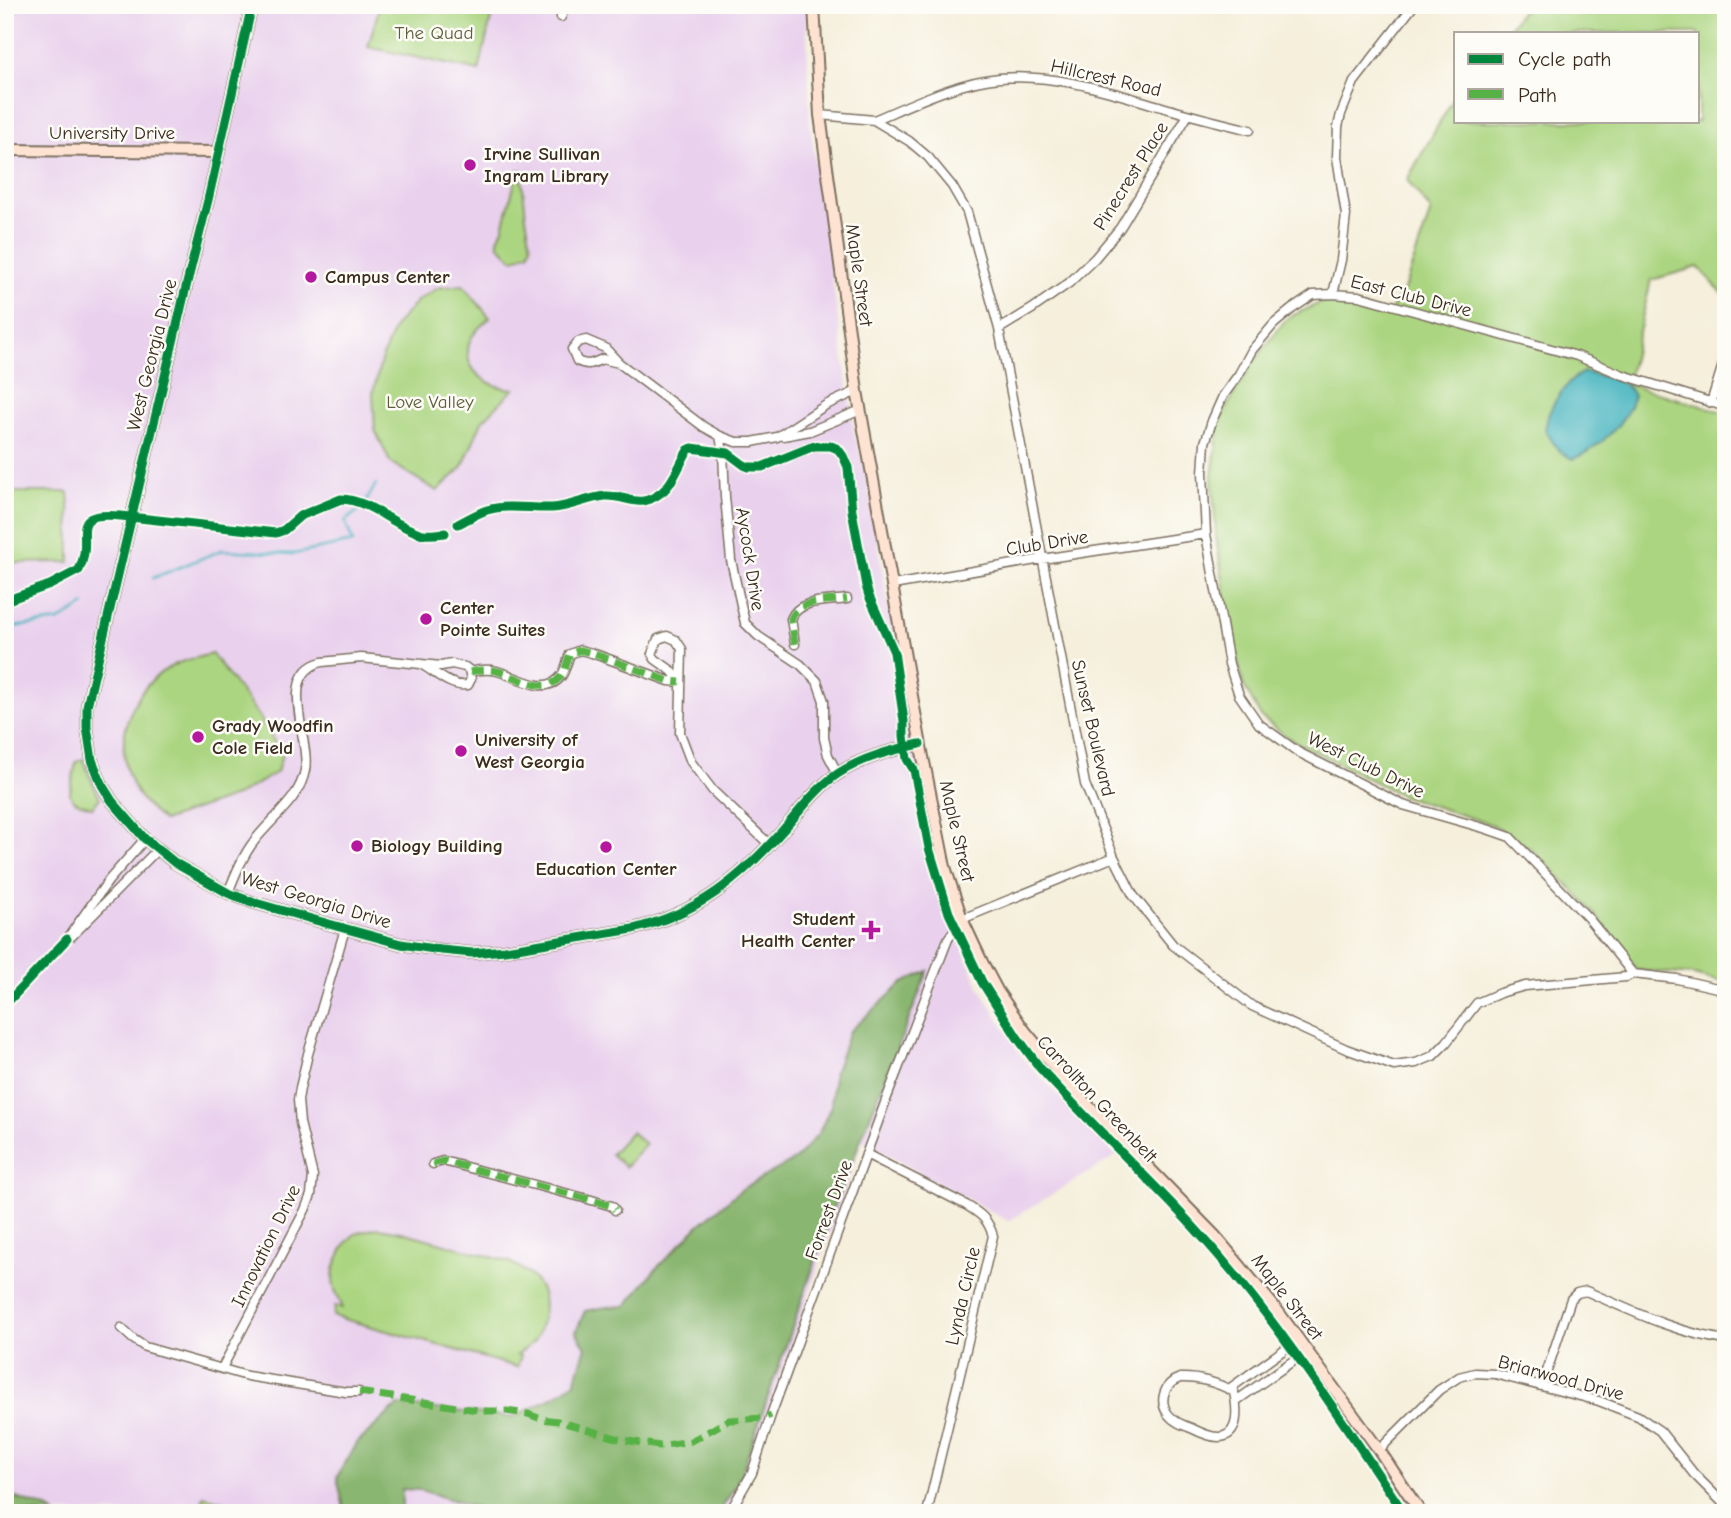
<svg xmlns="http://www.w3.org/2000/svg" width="1731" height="1518" font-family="'Comic Neue',sans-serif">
<rect width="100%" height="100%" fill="#fdfcf7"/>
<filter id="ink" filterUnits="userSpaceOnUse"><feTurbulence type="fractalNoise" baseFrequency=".0143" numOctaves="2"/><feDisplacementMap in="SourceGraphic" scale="14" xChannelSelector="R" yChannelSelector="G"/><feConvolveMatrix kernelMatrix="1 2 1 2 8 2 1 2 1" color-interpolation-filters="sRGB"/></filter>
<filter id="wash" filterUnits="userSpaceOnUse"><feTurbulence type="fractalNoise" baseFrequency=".00686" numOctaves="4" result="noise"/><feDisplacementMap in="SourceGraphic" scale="28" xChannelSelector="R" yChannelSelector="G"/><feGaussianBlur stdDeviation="1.57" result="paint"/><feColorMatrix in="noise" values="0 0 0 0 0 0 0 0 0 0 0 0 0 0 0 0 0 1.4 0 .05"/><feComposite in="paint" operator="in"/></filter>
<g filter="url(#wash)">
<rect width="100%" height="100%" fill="#f5efdc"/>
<path fill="#e9d1ed" d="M5,5H806L810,124L855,437L866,470L885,585L950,917L979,986L1023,1059L1117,1155L1008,1221L862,1141L746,1475L724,1513H5Z"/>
<path fill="#acd581" stroke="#748050" stroke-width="2" d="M380,5H435L464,12L469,5H494L479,71L368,47Z
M1527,5H1726V297L1698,267L1651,280L1627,384L1726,413V983L1693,975L1637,970L1603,924L1574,891L1530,848L1493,825L1403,796L1290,739L1261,717L1243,684L1230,625L1216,537L1212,476L1220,419L1252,364L1287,318L1324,301L1389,313L1403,292L1431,211L1407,180L1456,94V121H1698V33H1504Z
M518,170H521L526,217L531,246L529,253C523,253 519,259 513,259L498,244V239L503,228Z
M463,285L490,318C482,325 472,333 469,344C462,372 491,388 514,389L482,421L462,468L437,491L390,462L375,430L373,393L381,361L395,326L418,300L438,288Z
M5,492H69L70,562L5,563Z
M212,654L259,716L282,755L277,772L238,795L163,821C151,810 139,799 132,784C111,740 132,684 176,664C187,659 200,657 212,654Z
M82,759L84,760L90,778L100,798L92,807C82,804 72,803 70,793L76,762Z
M631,1132L645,1144L625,1167L611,1154Z
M379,1228L402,1232L510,1262C535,1275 549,1290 542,1320C540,1327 539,1334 534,1341C530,1346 522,1350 517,1355L521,1356L517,1367L333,1316L335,1306L342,1308C341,1300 336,1294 334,1287C332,1278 334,1267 338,1259C348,1235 353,1232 379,1228Z
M204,1496L261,1513H199Z"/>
<path fill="#89b66f" stroke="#627046" stroke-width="2" d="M928,971L836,1202L739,1480L719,1513H493L421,1490L402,1489V1513H349L344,1509L337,1477L358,1442L398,1405L513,1417L555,1396L575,1382L586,1347L576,1332L585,1311L607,1307L626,1306L654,1271L699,1225L742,1189L796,1159L819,1133L831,1106L834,1074L849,1032L903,983Z
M5,1494L49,1509L54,1513H5Z"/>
<path fill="#45b4bf" stroke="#406f6e" stroke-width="2" d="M1584,372C1602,377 1626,378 1634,396C1625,425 1599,448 1573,459C1558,453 1552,442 1545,429C1547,423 1547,417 1550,411C1556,398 1570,378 1584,372Z"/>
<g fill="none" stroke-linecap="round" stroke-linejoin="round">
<path stroke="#45b4bf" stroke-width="2.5" d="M153,578L222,550L294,554L353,542L345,521L363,507L376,484
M5,628L59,621L85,605"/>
</g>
</g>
<g filter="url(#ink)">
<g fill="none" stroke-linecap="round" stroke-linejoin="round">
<g stroke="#7c6f60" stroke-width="11">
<path id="street" d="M561,17L566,5
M820,115L874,120L909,141L928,157L952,186L967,212L999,329L1085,784L1114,857L1133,895L1173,945L1252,1006L1346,1049L1394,1066L1416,1063L1433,1056L1446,1043L1477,1003L1500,993L1525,986L1626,977L1633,974
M874,120C912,104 960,81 1000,78C1055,73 1111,92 1162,107C1192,116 1221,123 1250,130
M1333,294L1341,260L1346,215L1337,157L1338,127L1341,114L1354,82L1414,5
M999,329L1032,309L1069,283L1095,258L1120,228L1188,115
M619,363L602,359C592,364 587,366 577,361L572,349L578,342L586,340L605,348L619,363L704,427L720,436L736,442H752L777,437L826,405L857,391
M1711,403L1726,355
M1726,407L1623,375L1577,356L1359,296L1333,294L1313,295L1292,309L1274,324L1252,350L1239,374L1223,396L1212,421L1205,443L1203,473L1206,534L1229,664L1239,695L1259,724L1298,752L1403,805L1487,829L1510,837L1589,919L1633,974L1677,979L1726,990
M720,436L723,452L725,497L731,560L745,623L758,636L800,664L817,681L824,701V738L828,755L838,774
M783,436L810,431L861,410
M893,585L1042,559L1206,534
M795,644L791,619C799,598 829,602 847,599
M470,672C478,670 488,669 497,671C517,676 546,698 562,675C566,669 567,661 570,654L580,650L592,653L644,672L669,681L680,682
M680,682L672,671L655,659L652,654L658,639L667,636L676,640L682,649L680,733L691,762L713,791L770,845
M228,893C235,875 243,855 255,840C273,817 300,799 305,770C311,741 276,673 322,662L361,658L441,666L452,664L465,667L469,670L471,679L468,685C451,688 435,672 421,664
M72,936L158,849
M5,1005L67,939L109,880L145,839
M866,1154L966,1205C981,1214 988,1219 993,1236L927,1513
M433,1164L443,1161L588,1199L612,1206L615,1210
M121,1328L133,1339L145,1347L247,1376L346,1392H359
M222,1368L305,1210L311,1195L313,1176L300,1123L298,1100L300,1088L308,1054L345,929
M1180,1378C1197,1377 1219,1383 1234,1392C1237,1407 1241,1437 1218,1437C1209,1437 1199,1432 1191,1428C1183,1425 1174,1422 1168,1414C1158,1400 1165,1383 1180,1378Z
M1542,1386L1571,1299L1577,1293L1586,1291C1632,1311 1676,1333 1726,1340
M1229,1389L1299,1339
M1236,1401L1307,1351
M1379,1450L1439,1390L1459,1377L1475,1373L1495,1374L1599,1401L1638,1416L1660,1431L1694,1474L1726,1506
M729,1513L752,1473L771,1415L886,1100L948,939L962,919L1114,857"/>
</g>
<g stroke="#7c6f60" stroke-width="14">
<path id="secondary" d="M252,5L208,200L186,287L87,706V727L92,760L102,785L112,801L145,839L158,849L175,863L228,893L252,902L336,926L401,944L441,950L472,953L505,950L633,929C698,913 739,880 783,830C800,811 817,787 839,773C864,757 892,750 920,744
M814,5L820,115L857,391L923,757L945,867L962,919L982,962L998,992L1025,1031L1077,1094L1216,1237L1277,1310L1379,1450L1421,1513
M5,150L219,152"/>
</g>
<use href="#street" stroke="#fff" stroke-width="8"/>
<use href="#secondary" stroke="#fee3d2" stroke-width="10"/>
<path stroke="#57b245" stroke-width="7" stroke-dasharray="14 7" stroke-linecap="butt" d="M795,644L791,619C799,598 829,602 847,599
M470,672C478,670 488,669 497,671C517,676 546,698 562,675C566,669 567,661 570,654L580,650L592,653L644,672L669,681L680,682
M433,1164L443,1161L588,1199L612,1206L615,1210
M359,1392L483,1411H506L528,1414L541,1419L558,1421L623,1440L659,1446L691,1441L729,1420L764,1418L771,1415"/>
<g stroke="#fdfcf7" stroke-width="13">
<path id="cycleway" d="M252,5L208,200L186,287L87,706V727L92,760L102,785L112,801L145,839L158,849L175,863L228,893L252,902L336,926L401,944L441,950L472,953L505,950L633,929C698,913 739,880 783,830C800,811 817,787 839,773C864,757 892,750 920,744
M458,524C467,520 477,513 487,510C508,504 531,509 552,508C570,507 587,498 605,496C629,495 637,511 662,492C674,482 680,463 688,450L692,448L728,453L744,465L749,467H762L814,446H831L838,449L843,456L848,467L852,511L866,586L869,596L894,652L904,721V736L907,759L914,770L929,848L949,913L982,982L1017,1037L1040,1068C1102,1137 1172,1198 1231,1270C1294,1346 1348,1430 1404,1513
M5,601L50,585L79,570C96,535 63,511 121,516L276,533L284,530L300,516L341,499C371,500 394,527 423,534C430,535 438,534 445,533
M5,1005L67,939"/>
</g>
<use href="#cycleway" stroke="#00873e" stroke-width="9"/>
</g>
</g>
<g fill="#b5179e" stroke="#fdfcf7" stroke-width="2.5">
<circle cx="470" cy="165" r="7"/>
<circle cx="311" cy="277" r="7"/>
<circle cx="426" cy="619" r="7"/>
<circle cx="198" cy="737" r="7"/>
<circle cx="461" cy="751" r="7"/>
<circle cx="357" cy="846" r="7"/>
<circle cx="606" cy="847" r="7"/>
<path d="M867.5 919.5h7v7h7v7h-7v7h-7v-7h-7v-7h7z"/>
</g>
<g text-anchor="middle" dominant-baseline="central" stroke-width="5" stroke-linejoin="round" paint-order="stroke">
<g font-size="19" fill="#5d5d3c" stroke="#fdfcf7">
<text x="434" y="33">The Quad</text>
<text x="430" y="402">Love Valley</text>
</g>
<g font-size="19" fill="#3b2a1e" stroke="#fdfcf7">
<text transform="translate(1106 78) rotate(13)">Hillcrest Road</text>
<text x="112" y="133">University Drive</text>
<text transform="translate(1131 176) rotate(-58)">Pinecrest Place</text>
<text transform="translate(859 275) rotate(82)">Maple Street</text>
<text transform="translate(1411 296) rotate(14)">East Club Drive</text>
<text transform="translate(152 355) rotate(-76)">West Georgia Drive</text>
<text transform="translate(1047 543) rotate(-9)">Club Drive</text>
<text transform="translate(750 559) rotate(81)">Aycock Drive</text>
<text transform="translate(1093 728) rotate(77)">Sunset Boulevard</text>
<text transform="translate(1366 765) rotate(26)">West Club Drive</text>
<text transform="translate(957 831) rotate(77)">Maple Street</text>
<text transform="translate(316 900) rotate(17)">West Georgia Drive</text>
<text transform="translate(1097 1099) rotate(47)">Carrollton Greenbelt</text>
<text transform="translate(829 1210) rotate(-70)">Forrest Drive</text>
<text transform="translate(266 1246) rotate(-64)">Innovation Drive</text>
<text transform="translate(963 1296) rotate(-77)">Lynda Circle</text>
<text transform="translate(1287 1297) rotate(52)">Maple Street</text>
<text transform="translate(1561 1378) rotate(15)">Briarwood Drive</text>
</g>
<g font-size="19" font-weight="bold" fill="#3b2a1e" stroke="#fdfcf7" text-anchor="start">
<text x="484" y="154">Irvine Sullivan<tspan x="484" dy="22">Ingram Library</tspan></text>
<text x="325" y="277">Campus Center</text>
<text x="440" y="608">Center<tspan x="440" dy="22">Pointe Suites</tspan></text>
<text x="212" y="726">Grady Woodfin<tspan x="212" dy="22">Cole Field</tspan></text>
<text x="475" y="740">University of<tspan x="475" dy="22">West Georgia</tspan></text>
<text x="371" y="846">Biology Building</text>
<text x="606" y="869" text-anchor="middle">Education Center</text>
<text x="855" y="919" text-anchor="end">Student<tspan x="855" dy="22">Health Center</tspan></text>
</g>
</g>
<rect width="1731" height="1518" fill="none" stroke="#fdfcf7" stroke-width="28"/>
<rect x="1454" y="32" width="245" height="91" fill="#fdfcf7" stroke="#afa8a0" stroke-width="2"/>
<rect x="1468" y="54" width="35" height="10" fill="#00873e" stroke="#afa8a0" stroke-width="2"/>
<text x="1518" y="66" font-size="21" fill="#3b2a1e">Cycle path</text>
<rect x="1468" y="89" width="35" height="10" fill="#57b245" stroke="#afa8a0" stroke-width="2"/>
<text x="1518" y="102" font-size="21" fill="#3b2a1e">Path</text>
</svg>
